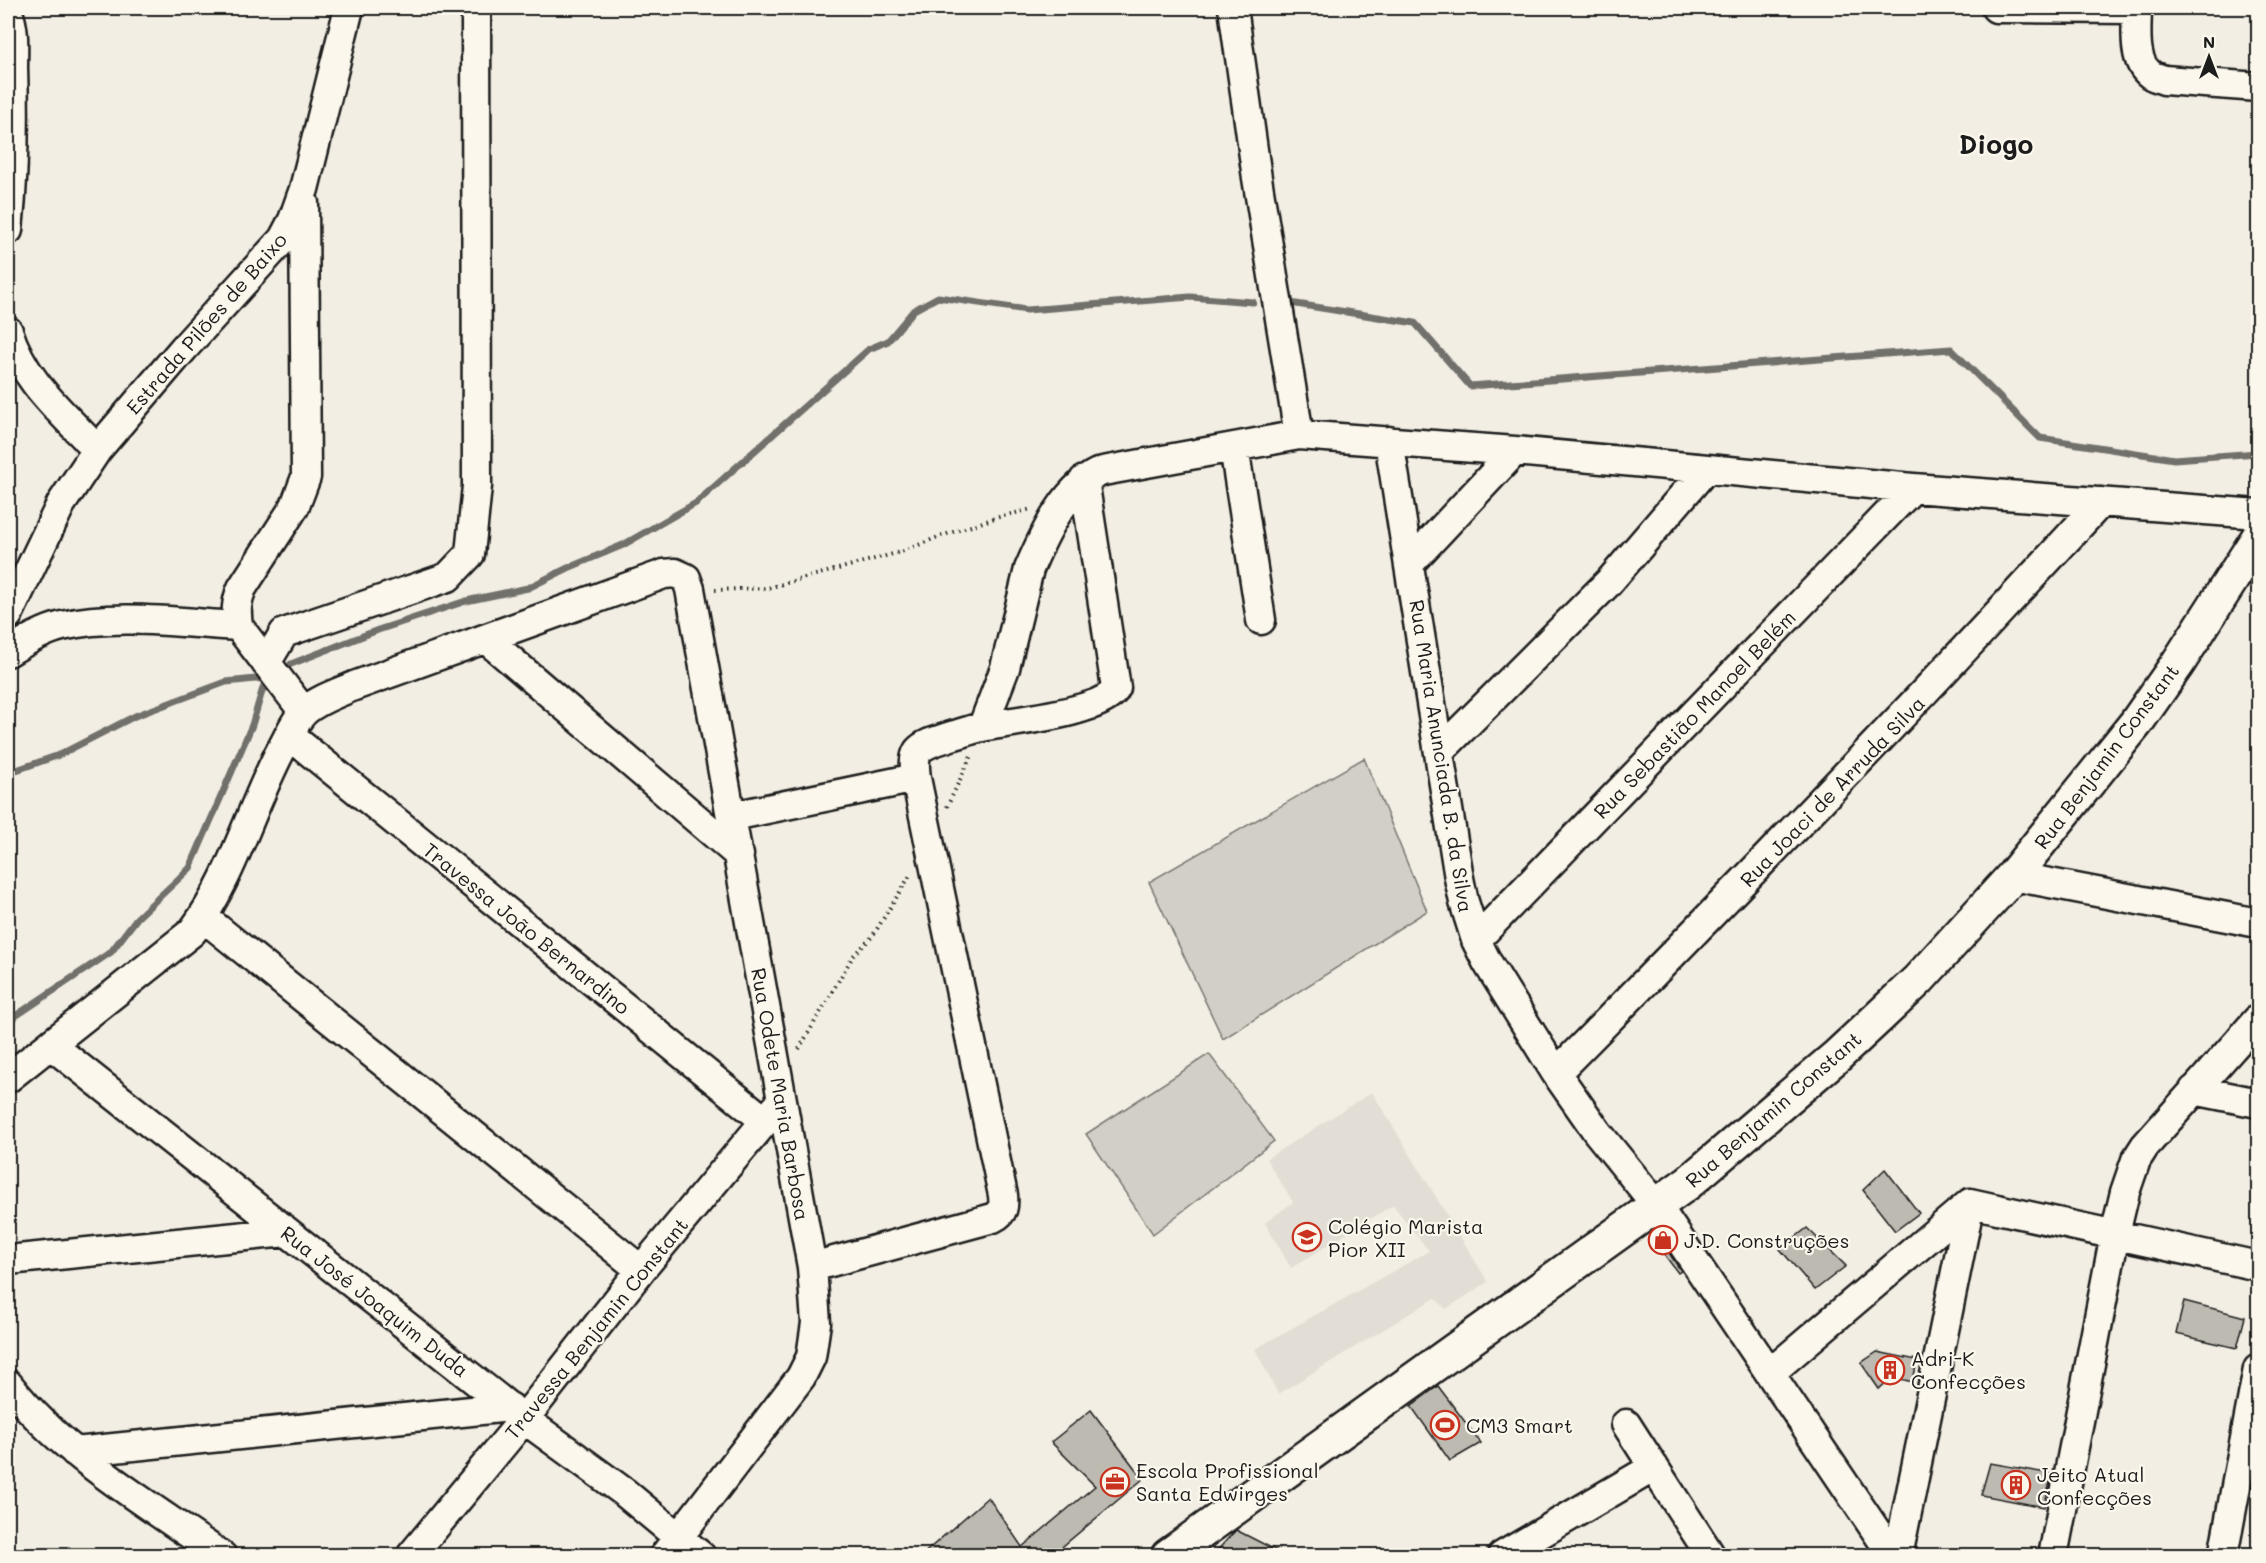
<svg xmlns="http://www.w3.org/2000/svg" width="2266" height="1563" font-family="Mali,sans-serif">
<rect width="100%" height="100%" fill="#f2eee4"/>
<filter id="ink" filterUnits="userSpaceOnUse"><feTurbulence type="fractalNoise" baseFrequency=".0167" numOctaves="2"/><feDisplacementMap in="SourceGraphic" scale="12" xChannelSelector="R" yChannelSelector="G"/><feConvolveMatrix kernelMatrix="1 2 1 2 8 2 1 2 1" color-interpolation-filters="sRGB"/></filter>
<g filter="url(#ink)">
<path fill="#e2ded5" d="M1372,1092L1488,1282L1446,1309L1435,1298L1278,1394L1255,1349L1429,1251L1393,1205L1291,1268L1265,1223L1293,1202L1266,1159Z"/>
<path fill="#d2cfc6" stroke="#777671" stroke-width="1.5" d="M1364,758L1427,911L1223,1039L1149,882Z
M1209,1054L1274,1141L1153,1234L1086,1134Z"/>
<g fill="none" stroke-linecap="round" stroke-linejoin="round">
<path stroke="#716f6b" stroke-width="7" d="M1290,303L1415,323L1470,386L1951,349L2040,438L2174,459L2258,453
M291,664L378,630L466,601L528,588L568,568L623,545L696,503L869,349L888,341L914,310L938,297L1027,310L1190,297L1253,302
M8,773L59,755L135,716L226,682L266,678
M8,1021L111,952L137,918L190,868L252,725L266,678L268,677"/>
</g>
<path fill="#bdbab1" stroke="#1c1c1c" stroke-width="1.5" d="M1885,1169L1919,1213L1895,1231L1863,1190Z
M1807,1228L1846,1266L1815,1290L1780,1249Z
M1654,1230L1681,1271L1678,1273L1649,1234Z
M2184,1301L2245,1317L2237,1348L2176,1334Z
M1877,1352L1917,1360L1913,1382L1892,1377L1879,1389L1861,1363Z
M1438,1386L1481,1443L1450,1461L1411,1406Z
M1091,1410L1143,1479L1051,1556H921L988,1497L1022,1547L1095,1486L1051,1442Z
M1990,1463L2052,1474L2044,1507L1981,1495Z
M1236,1530L1287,1556H1212Z"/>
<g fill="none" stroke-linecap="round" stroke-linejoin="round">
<g stroke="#1c1c1c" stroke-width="33">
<path id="minor" d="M1233,8L1257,178L1299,435
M1996,8L2137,9
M2137,8C2137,27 2132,61 2150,74C2153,77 2160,78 2164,80L2258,87
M8,13C15,29 13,50 13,68C15,125 14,173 8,230
M8,331C24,382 62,412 97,450
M1389,441L1459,878L1464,902L1476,940L1487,962L1556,1073L1598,1133L1657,1206L1893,1556
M1234,447L1261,620
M1410,563L1515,451
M8,615L61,504L97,450L184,348L283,239L293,220L304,189L349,8
M486,639L739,855
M8,652C25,642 42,631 62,626C115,613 183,623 238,626
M266,663L284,633L448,577L470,554L477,486L476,8
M304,712L238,626C236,611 236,602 242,588L295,506L306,477L304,203
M983,726L1005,668L1029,569C1043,536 1067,483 1103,471L1299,435L1515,451L1913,488L2258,514
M289,735L765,1121
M1440,751L1609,582L1705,470
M733,816L916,778
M2013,876L2258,923
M203,917L641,1270
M1476,940L1913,488
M51,1045L524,1419L624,1492L701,1556
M1556,1073C1741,886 1923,696 2101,502
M8,1078L192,932C232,879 250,809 281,750C288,738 295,720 305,711C319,699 338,693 354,686L664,574L675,573L686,578L690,589L812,1267L816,1323L811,1357L801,1377L664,1556
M2194,1090L2258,1103
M1970,1203L2258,1266
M8,1260L287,1232
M812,1267L993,1218C1004,1213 1004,1206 1003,1195L916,778C915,769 913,759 918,751C926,742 941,740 951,736C963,733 975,728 987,726C1013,721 1105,712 1116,688L1084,480
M1770,1373L1970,1203
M8,1384C62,1454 149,1505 222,1556
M1626,1424L1711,1556
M75,1452L510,1407
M411,1556L524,1419L641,1270L776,1108
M1502,1556L1654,1467
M1898,1556L1970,1203
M2053,1556L2115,1234L2125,1192L2136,1160L2145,1146L2258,1019
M2223,1556L2258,1369"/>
</g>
<g stroke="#1c1c1c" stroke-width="38">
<path id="major" d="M1168,1556L1689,1182L1837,1056L1880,1016L1918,980L2013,876L2136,723L2178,663L2258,538"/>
</g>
<path stroke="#1c1c1c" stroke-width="4" stroke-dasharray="1.5 4.5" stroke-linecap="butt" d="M715,590L768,588L904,551L938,537L995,518L1032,509
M947,807L971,756
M799,1049L853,956L872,937L911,874"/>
<use href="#minor" stroke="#fbf7ec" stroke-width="28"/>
<use href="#major" stroke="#fbf7ec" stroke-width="33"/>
</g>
</g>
<defs>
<g id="school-ring" transform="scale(1.5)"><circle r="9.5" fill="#fbf7ec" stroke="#c8321e" stroke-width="1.5"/><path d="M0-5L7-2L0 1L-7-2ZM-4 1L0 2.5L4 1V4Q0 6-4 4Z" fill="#c8321e"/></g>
<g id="shop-ring" transform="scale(1.5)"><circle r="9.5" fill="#fbf7ec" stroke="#c8321e" stroke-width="1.5"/><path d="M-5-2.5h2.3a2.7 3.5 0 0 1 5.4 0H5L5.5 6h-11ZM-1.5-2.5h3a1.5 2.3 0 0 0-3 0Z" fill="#c8321e"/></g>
<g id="building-ring" transform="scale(1.5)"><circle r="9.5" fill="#fbf7ec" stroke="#c8321e" stroke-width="1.5"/><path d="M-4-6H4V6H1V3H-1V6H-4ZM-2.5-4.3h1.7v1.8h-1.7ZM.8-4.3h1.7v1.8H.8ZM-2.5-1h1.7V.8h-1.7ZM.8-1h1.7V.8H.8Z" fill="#c8321e"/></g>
<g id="stadium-ring" transform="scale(1.5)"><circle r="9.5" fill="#fbf7ec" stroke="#c8321e" stroke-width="1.5"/><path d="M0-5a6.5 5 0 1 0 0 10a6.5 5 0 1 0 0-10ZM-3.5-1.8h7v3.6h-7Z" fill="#c8321e"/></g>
<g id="office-ring" transform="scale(1.5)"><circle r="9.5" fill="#fbf7ec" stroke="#c8321e" stroke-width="1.5"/><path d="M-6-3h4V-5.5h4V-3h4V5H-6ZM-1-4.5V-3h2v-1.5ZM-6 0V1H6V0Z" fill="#c8321e"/></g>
</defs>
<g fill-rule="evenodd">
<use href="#school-ring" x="1307" y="1237"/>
<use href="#shop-ring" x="1663" y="1240"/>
<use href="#building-ring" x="1890" y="1370"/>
<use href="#stadium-ring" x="1445" y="1425"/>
<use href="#office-ring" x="1115" y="1482"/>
<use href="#building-ring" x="2016" y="1485"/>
</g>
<g text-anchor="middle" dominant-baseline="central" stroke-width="4.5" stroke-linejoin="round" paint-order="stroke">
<g font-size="20" fill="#1c1c1c" stroke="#fbf7ec">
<text transform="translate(206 323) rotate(-49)">Estrada Pilões de Baixo</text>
<text transform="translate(1694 714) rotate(-46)">Rua Sebastião Manoel Belém</text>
<text transform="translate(1442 756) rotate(81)">Rua Maria Anunciada B. da Silva</text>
<text transform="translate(2106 756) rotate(-53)">Rua Benjamin Constant</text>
<text transform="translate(1832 791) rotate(-46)">Rua Joaci de Arruda Silva</text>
<text transform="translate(527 928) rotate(39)">Travessa João Bernardino</text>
<text transform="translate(781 1094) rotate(80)">Rua Odete Maria Barbosa</text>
<text transform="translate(1773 1109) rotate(-41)">Rua Benjamin Constant</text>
<text transform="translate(375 1301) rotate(38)">Rua José Joaquim Duda</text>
<text transform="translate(596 1328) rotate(-51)">Travessa Benjamin Constant</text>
</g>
<g font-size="20" fill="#1c1c1c" stroke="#fbf7ec" text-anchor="start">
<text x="1328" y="1226">Colégio Marista<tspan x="1328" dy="23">Pior XII</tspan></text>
<text x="1684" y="1240">J.D. Construções</text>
<text x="1911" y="1358">Adri-K<tspan x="1911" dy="23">Confecções</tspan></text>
<text x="1466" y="1425">CM3 Smart</text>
<text x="1136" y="1470">Escola Profissional<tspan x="1136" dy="23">Santa Edwirges</tspan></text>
<text x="2037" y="1474">Jeito Atual<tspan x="2037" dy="23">Confecções</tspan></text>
</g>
<g font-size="26" font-weight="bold" fill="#1c1c1c" stroke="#fbf7ec">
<text x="1996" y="144">Diogo</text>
</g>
</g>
<rect width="2266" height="1563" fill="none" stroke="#fbf7ec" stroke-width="30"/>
<rect x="15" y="15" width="2236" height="1533" fill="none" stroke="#1c1c1c" stroke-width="2" filter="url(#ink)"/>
<g transform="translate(2209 57)" stroke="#fbf7ec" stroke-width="4.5" paint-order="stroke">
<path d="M0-4.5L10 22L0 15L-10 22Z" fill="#1c1c1c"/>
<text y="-9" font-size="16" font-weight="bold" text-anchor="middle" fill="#1c1c1c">N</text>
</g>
</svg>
